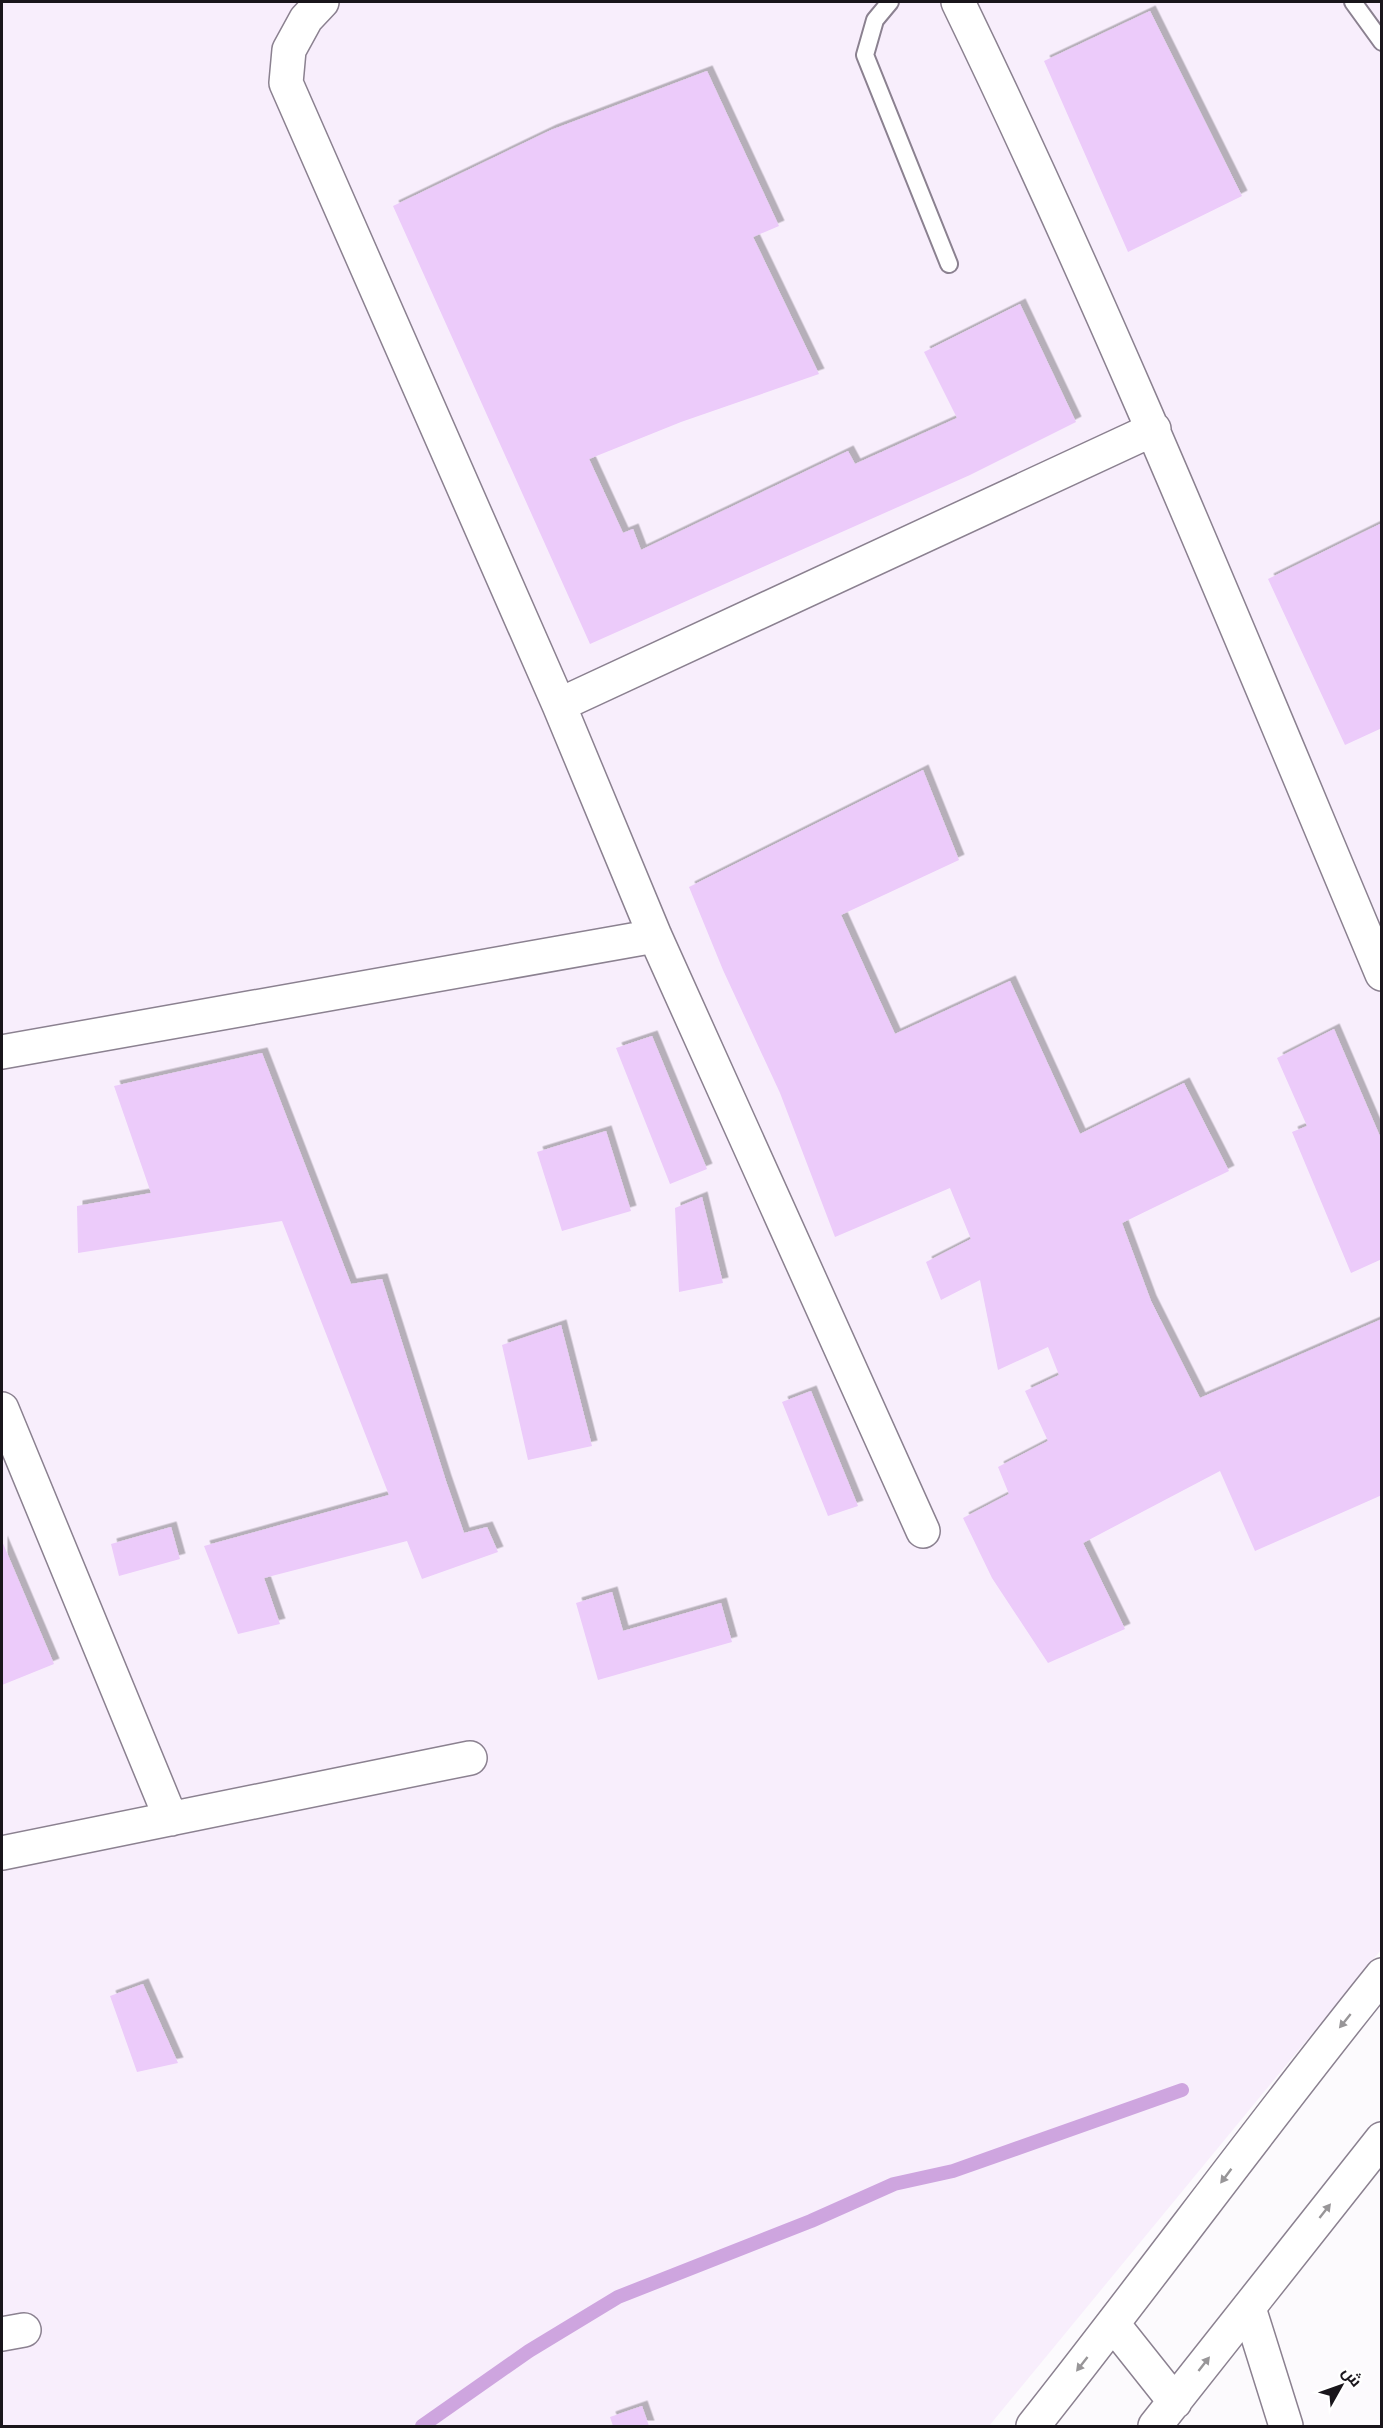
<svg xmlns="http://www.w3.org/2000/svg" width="1383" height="2428" font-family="Poppins,Cairo,sans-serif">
<defs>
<filter id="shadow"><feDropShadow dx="5.5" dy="-5.5" stdDeviation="0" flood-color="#0004"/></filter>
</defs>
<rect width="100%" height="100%" fill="#fcfafd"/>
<path fill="#f8eefc" d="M2,2H1381V1950L989,2426H2Z"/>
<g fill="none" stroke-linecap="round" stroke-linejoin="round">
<path stroke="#cea5df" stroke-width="14" d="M422,2426L529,2351L618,2297L811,2221L894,2184L953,2171L1182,2090"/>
</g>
<path fill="#eccbfa" filter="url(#shadow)" d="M1150,11L1242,196L1128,252L1044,61Z
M707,71L779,226L753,237L819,374L681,422L589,459L623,533L633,529L641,550L848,451L855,464L957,418L924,352L1020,304L1076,422L970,475L590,644L393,206L551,130Z
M1382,523V728L1345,745L1268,579Z
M923,770L959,860L841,915L895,1034L1010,981L1080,1134L1184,1083L1229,1171L1122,1223L1151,1301L1200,1398L1382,1319V1495L1255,1551L1220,1471L1083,1543L1125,1629L1048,1663L992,1578L963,1518L1009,1494L998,1467L1048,1441L1025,1391L1059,1375L1048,1347L998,1370L980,1280L941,1300L926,1262L971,1239L950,1188L835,1237L780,1093L723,970L689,887Z
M1334,1029L1382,1141V1259L1351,1273L1292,1132L1307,1126L1277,1058Z
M652,1036L707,1169L670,1184L616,1048Z
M262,1053L351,1284L382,1279L446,1481L464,1533L487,1527L498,1552L422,1579L407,1541L264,1578L280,1624L238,1634L204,1546L389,1495L282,1221L78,1253L77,1206L151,1193L114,1086Z
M606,1131L631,1211L562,1231L537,1152Z
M702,1197L723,1283L679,1292L675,1208Z
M561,1325L592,1446L528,1460L502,1345Z
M811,1391L858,1506L828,1516L782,1402Z
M171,1527L180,1559L119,1576L111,1544Z
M2,1541L54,1664L2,1685Z
M612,1592L623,1631L721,1603L732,1642L598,1680L576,1603Z
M143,1984L178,2063L137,2072L110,1996Z
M642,2406L649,2426H613L610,2417Z"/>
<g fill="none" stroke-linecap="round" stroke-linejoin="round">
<g stroke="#8b8190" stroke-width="20">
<path id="service" d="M890,2L875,20L865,55L949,264
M1353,2L1382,42"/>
</g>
<g stroke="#8b8190" stroke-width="36">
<path id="minor" d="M322,2L306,19L289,50L286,83L559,705L655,936L923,1531
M958,2C1112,320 1245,648 1382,974
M559,705L1154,429
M2,1052L655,936
M2,1409L171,1819
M2,1853L470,1758
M1249,2308L1286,2426
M2,2334L24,2330"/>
</g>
<g stroke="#8b8190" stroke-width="36">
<path id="tertiary" d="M1113,2324L1175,2402
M1033,2426C1151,2277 1262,2124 1382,1975
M1155,2426L1382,2139"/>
</g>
<use href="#service" stroke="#fff" stroke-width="16"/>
<use href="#minor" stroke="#fff" stroke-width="33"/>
<use href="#tertiary" stroke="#fff" stroke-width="33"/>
</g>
<defs><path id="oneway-solid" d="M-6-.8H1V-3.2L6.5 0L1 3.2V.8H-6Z" transform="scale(1.5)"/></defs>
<g fill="#989698">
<use href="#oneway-solid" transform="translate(1345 2021) rotate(129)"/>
<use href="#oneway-solid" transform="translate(1226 2176) rotate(127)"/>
<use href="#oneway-solid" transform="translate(1325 2211) rotate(-52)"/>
<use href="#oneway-solid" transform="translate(1082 2364) rotate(128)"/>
<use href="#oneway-solid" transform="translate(1204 2364) rotate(-52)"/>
</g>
<rect width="1383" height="2428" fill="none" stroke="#19151b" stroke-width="6"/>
<g transform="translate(1341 2386) rotate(50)" stroke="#ffffff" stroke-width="4.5" paint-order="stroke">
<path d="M0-4.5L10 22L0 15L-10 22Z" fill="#19151b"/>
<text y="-9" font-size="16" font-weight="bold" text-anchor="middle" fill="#19151b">ش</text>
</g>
</svg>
